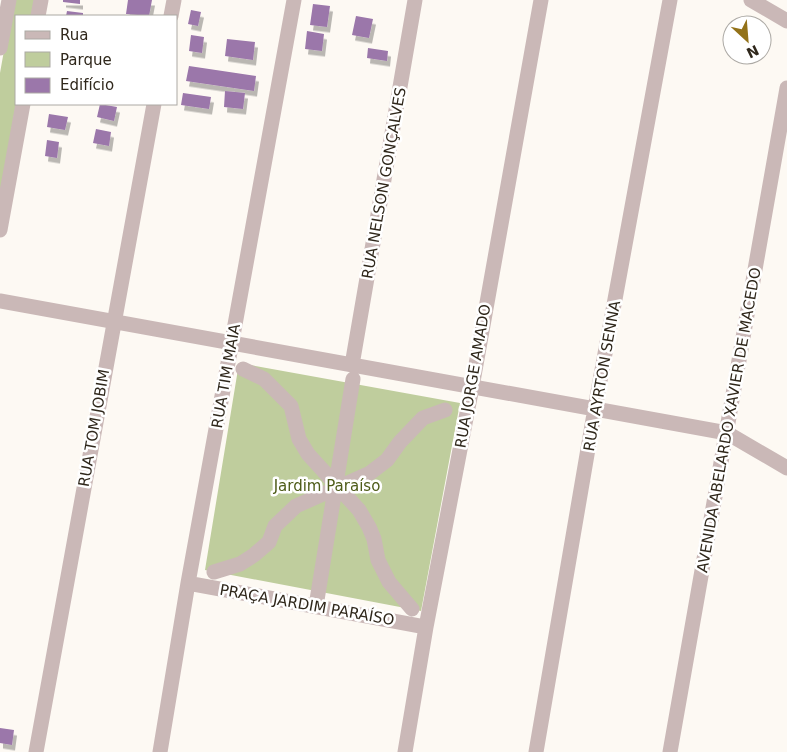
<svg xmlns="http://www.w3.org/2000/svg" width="787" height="752" font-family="'DejaVu Sans',sans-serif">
<defs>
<filter id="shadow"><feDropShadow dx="3" dy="5.5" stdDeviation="0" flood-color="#0004"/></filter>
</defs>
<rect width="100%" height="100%" fill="#fdf9f3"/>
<path fill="#bfcd9d" d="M13,0H36L33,16H16V104L0,195V73Z
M239,363L460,403L421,611L205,570Z"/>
<path fill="#9b77aa" filter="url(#shadow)" d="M63,0H80V4L63,2Z
M128,0H152L149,16L126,14Z
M313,4L330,6L327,27L310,25Z
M191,10L201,12L198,26L188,24Z
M67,11L83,13V16H66Z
M356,16L373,19L369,38L352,35Z
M307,31L324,34L322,51L305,49Z
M191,35L204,37L202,53L189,51Z
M227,39L255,42L253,60L225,56Z
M368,48L388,51L387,61L367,58Z
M189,66L256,76L254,91L186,81Z
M225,91L245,93L243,109L224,107Z
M183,93L211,97L209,109L181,105Z
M100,104L117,107L114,121L97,117Z
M49,114L68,117L65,130L47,127Z
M96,129L111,132L109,146L93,143Z
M47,140L59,142L57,158L45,156Z
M0,728L14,730L12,745L0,743Z"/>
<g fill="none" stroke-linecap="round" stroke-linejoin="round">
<path stroke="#cab8b7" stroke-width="15" d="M751,0L787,21
M38,16L41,0
M171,16L174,0
M0,48L9,0
M0,230L23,104
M0,301L727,433L787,468
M352,365L415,0
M243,369L264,379L291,406L299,439L308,454L359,510L369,527L374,539L378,560L389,582L412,609
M214,572L240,564L254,555L269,542L275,526L296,506L370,473L387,460L400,442L423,418L445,410
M188,583L426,627
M316,606L353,379
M36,752L154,104
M160,752L188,583L294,0
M405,752L426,627L472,387L541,0
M536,752L595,408L670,0
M670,752L787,88"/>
</g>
<g text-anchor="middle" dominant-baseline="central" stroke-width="5" stroke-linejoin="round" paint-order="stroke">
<g font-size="15" fill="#2f271b" stroke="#fff">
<text transform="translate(384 183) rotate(-80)">RUA NELSON GONÇALVES</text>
<text transform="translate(226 376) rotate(-80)">RUA TIM MAIA</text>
<text transform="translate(473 376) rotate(-80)">RUA JORGE AMADO</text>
<text transform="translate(602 376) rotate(-80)">RUA AYRTON SENNA</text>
<text transform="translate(729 420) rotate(-80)">AVENIDA ABELARDO XAVIER DE MACEDO</text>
<text transform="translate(94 428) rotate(-80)">RUA TOM JOBIM</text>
<text transform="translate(307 605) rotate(10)">PRAÇA JARDIM PARAÍSO</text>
</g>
<g font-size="15" fill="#4e5c19" stroke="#fff">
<text x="327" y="486">Jardim Paraíso</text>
</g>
</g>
<rect x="15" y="15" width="162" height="90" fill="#ffffff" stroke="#aca9a4"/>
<rect x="25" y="31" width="25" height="8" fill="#cab8b7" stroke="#aca9a4"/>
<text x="60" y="40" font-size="15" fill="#2f271b">Rua</text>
<rect x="25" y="52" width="25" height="15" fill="#bfcd9d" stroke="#aca9a4"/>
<text x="60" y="65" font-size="15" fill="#2f271b">Parque</text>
<rect x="25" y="78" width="25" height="15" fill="#9b77aa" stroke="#aca9a4"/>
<text x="60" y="90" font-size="15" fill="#2f271b">Edifício</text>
<g transform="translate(747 40) rotate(154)"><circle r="24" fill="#ffffff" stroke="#aca9a4"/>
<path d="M0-4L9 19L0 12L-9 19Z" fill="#937219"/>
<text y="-8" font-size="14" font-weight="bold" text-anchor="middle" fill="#2f271b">N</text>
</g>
</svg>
